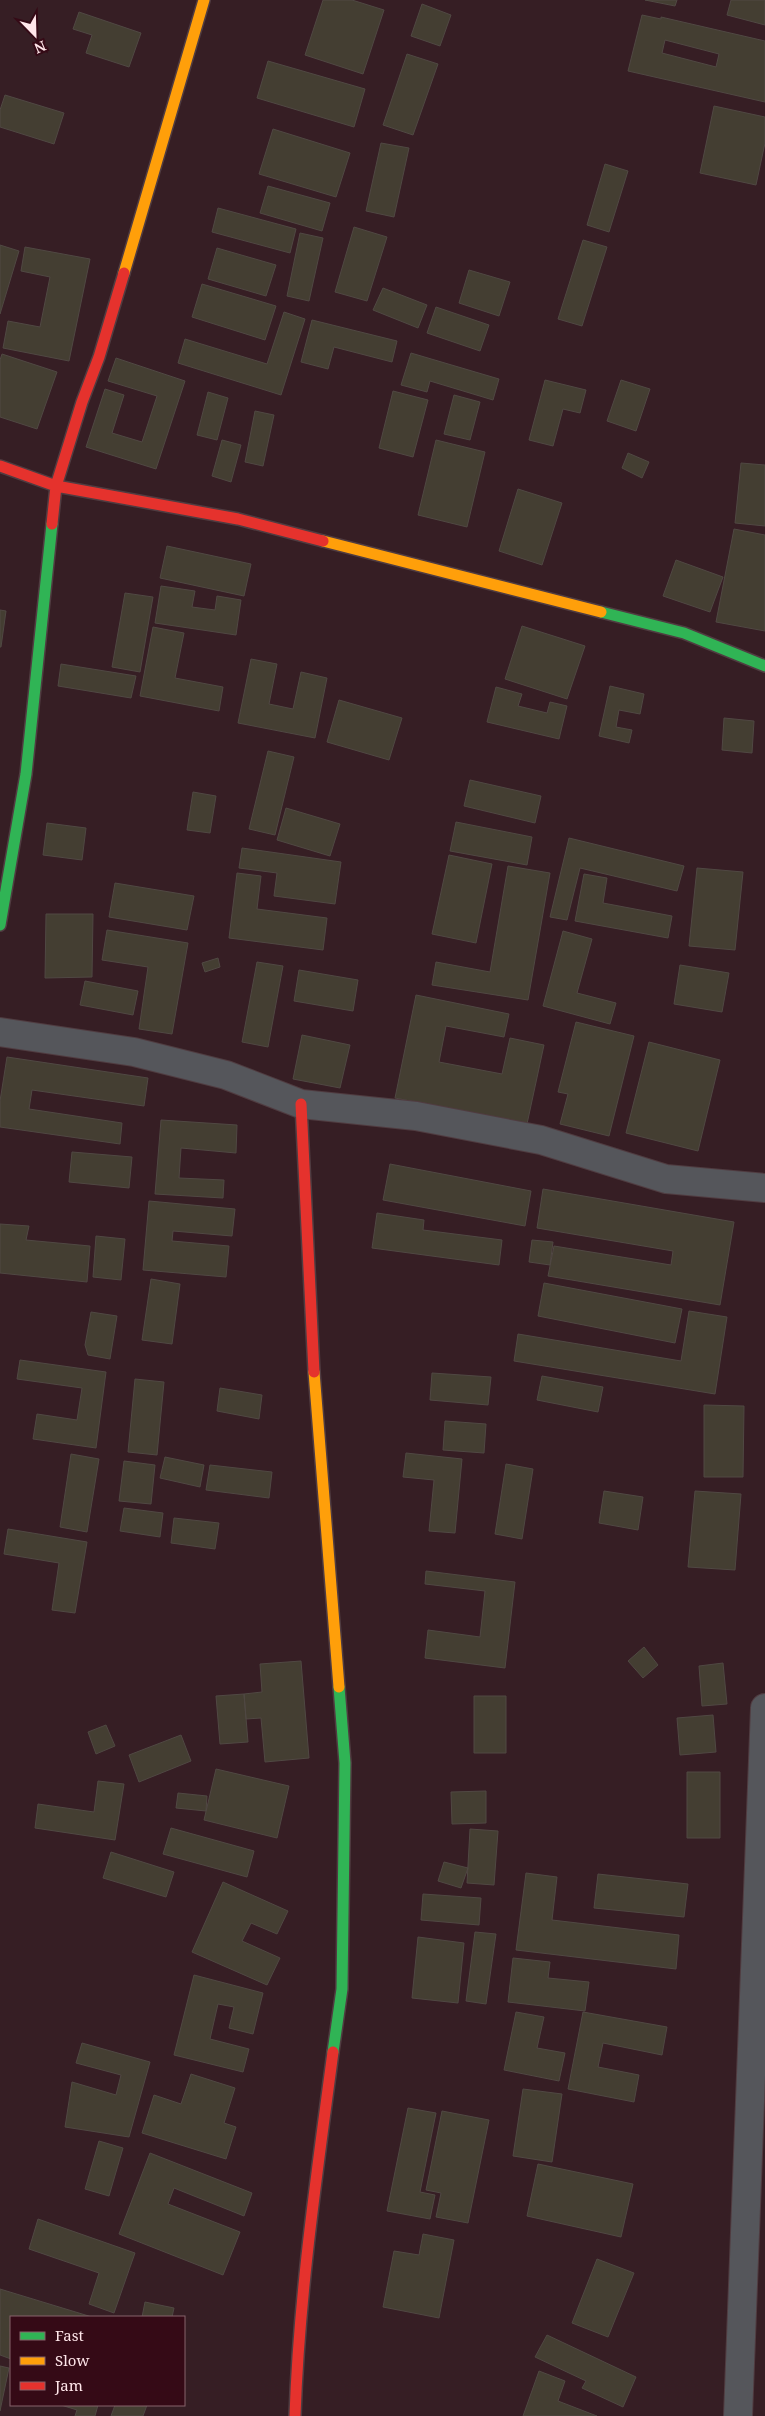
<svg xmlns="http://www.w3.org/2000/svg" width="765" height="2416" font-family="'Noto Serif',serif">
<rect width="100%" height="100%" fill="#361e24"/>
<path fill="#443e32" stroke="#504843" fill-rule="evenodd" d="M323,0H352L384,10L363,74L305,55Z
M645,0H677L675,6Z
M731,0H765V25L727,15Z
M422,4L451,15L440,46L411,36Z
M79,12L141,33L129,67L86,53L92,35L73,29Z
M642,15L661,19V17L765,41V102L628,71ZM665,40L719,54L716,67L662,53Z
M407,54L438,64L413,135L383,125Z
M268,61L365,89L354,127L257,98Z
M5,95L64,113L54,144L0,127V110Z
M714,106L765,117V143L756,185L700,173Z
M273,129L350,153L336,197L259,174Z
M381,143L409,148L394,217L366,211Z
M605,164L628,171L609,232L587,225Z
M268,186L330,203L322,231L260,213Z
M218,208L296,229L290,253L212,232Z
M354,227L387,237L367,301L335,292Z
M300,233L323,238L309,301L287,296Z
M583,240L607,247L582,326L558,319Z
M0,245L19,251L0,314Z
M25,247L90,259L69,361L3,348L8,321L40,327L50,277L21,271Z
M217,248L276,265L266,296L208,279Z
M469,270L510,282L499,316L459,303Z
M202,284L276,306L265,340L192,317Z
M383,288L427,305L418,328L373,310Z
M436,307L489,325L480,351L427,333Z
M284,312L305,319L281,395L178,363L185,339L267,364Z
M312,320L397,341L392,362L334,347L328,369L301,362Z
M411,353L499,379L493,400L430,381L427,392L401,385Z
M2,354L57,372L37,429L0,417V360Z
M116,358L185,381L156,469L86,447L105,389L124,395L112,433L142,442L157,396L108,381Z
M545,380L586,390L580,413L563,409L553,446L529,440Z
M621,380L650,389L636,431L607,421Z
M393,391L428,400L413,457L379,448Z
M208,392L228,398L217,440L197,435Z
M454,395L480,402L470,440L444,434Z
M255,411L274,415L263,466L245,462Z
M222,440L241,445L231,482L212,476Z
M436,440L485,452L467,527L418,515Z
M628,453L649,462L642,478L622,468Z
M741,463L765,465V526L735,523Z
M518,489L562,503L542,565L499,551Z
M734,529L765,535V631L716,622Z
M167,546L251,564L244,596L160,578Z
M676,560L723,577L710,612L663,596Z
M161,586L195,591L192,607L215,610L217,596L241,600L236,635L155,623Z
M125,593L153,597L140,672L112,667Z
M0,610L6,611L1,647H0Z
M522,626L585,646L567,699L505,679Z
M153,627L184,633L175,678L223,687L219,711L140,696Z
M251,659L277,664L269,704L293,709L301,672L327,678L315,738L238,723Z
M61,664L136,676L131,698L58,686Z
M610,686L644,694L640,714L619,710L616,727L632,730L629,743L599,736Z
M496,687L522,694L518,706L547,713L550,702L567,706L559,739L487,722Z
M339,700L402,718L389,760L327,742Z
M724,718L754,721L752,753L722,750Z
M268,751L294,757L275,835L249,829Z
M470,780L541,796L535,823L464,806Z
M193,792L216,796L210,833L187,830Z
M286,808L340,824L330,856L277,840Z
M456,822L532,837L527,865L450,851Z
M47,823L86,828L82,860L43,855Z
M569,838L684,866L677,891L580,868L567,920L550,917Z
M242,848L341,862L335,904L274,896L277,873L239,868Z
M449,855L492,864L476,943L432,934Z
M508,866L550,873L528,1000L432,985L436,962L490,972Z
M697,868L743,872L735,950L689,946Z
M237,873L261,876L257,909L327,918L323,950L229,938Z
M584,874L607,878L603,903L672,916L668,938L575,921Z
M115,883L194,896L187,930L109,917Z
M46,914H93L92,977L45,978Z
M107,930L188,943L172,1034L139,1029L148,967L102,960Z
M563,931L592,939L577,993L616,1003L610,1024L543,1006Z
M218,958L220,967L205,972L202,963Z
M257,962L283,966L268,1047L242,1042Z
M680,965L729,973L722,1012L674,1004Z
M299,970L358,980L353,1011L294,1001Z
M85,981L138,991L133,1015L80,1005Z
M416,995L509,1014L504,1037L446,1026L439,1062L502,1074L510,1038L544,1045L527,1124L395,1098Z
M576,1022L634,1036L609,1136L560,1124L568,1094L558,1092Z
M302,1035L350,1045L340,1088L293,1079Z
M649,1042L720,1060L698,1151L626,1133Z
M7,1057L148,1078L144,1106L32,1090L29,1109L122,1123L120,1144L0,1127V1101Z
M161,1120L237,1125L236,1153L181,1148L179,1178L224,1180L223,1198L155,1194Z
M72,1152L132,1157L129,1188L69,1182Z
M390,1164L531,1191L525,1226L383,1200Z
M543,1189L734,1222L720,1305L548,1276L554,1246L671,1265L673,1251L537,1228Z
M149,1201L235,1209L232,1236L173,1231L172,1241L229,1246L226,1277L143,1270Z
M377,1213L424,1220L423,1230L502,1240L499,1265L372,1248Z
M0,1224L29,1226L26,1240L90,1246L87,1282L0,1273Z
M96,1236L125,1239L121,1280L93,1277Z
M532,1240L553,1242L550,1265L529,1262Z
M151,1279L180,1284L172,1344L142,1340Z
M544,1283L682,1309L675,1343L538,1316Z
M689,1311L727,1317L715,1394L514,1361L518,1334L681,1361Z
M91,1312L117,1316L110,1359L88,1355L85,1345Z
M20,1360L106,1372L96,1448L33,1439L37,1414L77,1420L82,1388L17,1379Z
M432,1373L491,1377L488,1405L430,1400Z
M542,1376L603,1387L598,1412L537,1400Z
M135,1379L164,1382L157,1455L128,1452Z
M220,1388L262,1395L259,1419L217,1411Z
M704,1405L744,1406L743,1477H704Z
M445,1421L486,1424L484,1453L443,1450Z
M406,1453L462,1459L455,1533L429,1531L434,1480L403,1477Z
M71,1454L99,1459L87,1532L60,1527Z
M165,1457L204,1465L200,1487L160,1478Z
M124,1461L155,1465L151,1504L119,1501Z
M506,1464L533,1469L522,1539L495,1534Z
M210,1465L272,1472L269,1498L206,1490Z
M604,1491L643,1497L638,1530L599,1523Z
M695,1491L741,1494L735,1570L688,1567Z
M124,1508L163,1513L160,1537L120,1531Z
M174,1518L219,1523L215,1549L171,1543Z
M8,1529L87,1542L75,1613L52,1610L59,1563L4,1554Z
M426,1571L515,1582L505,1668L425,1658L428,1630L480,1637L485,1591L425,1584Z
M644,1647L658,1665L643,1678L628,1661Z
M301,1661L309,1758L265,1762L261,1718L246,1719L244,1694L262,1692L260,1664Z
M723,1663L727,1704L702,1706L699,1666Z
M244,1694L248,1742L220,1744L216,1696Z
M474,1696H506V1753H474Z
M713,1715L716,1752L680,1755L677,1718Z
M106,1725L115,1746L96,1754L88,1732Z
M181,1735L191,1761L139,1782L129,1755Z
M216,1769L289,1786L277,1838L204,1820Z
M687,1772H720V1838H687Z
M98,1781L124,1784L115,1840L35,1828L38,1804L94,1812Z
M486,1791V1823L452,1824L451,1792Z
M178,1793L207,1796L206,1811L176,1808Z
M171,1828L254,1851L247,1877L163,1854Z
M470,1829L498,1831L494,1885L467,1883Z
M111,1852L174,1872L166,1897L103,1878Z
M444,1862L468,1868L461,1888L438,1881Z
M526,1873L557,1877L552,1920L679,1935L676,1969L516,1950Z
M598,1874L688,1884L684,1917L594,1908Z
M223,1882L288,1911L277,1934L251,1923L242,1941L280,1958L267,1985L192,1952Z
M423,1894L481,1898L479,1925L421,1920Z
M475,1932L496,1934L486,2004L466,2001Z
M418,1937L464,1943L458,2003L412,1998Z
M513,1958L550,1962L548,1978L589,1982L585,2011L508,2002Z
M194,1975L263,1993L253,2034L229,2028L234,2007L218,2004L210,2039L249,2049L243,2072L174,2055Z
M516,2012L544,2017L537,2048L565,2053L559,2081L504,2070Z
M583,2012L667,2027L662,2055L603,2043L598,2067L639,2075L634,2102L568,2089Z
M82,2043L150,2062L129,2137L65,2127L72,2082L116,2095L121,2075L76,2063Z
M191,2074L235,2088L224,2123L236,2127L226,2159L142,2133L154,2095L181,2104Z
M523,2089L562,2094L552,2162L513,2156Z
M408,2108L436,2113L420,2192L435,2195L430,2219L387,2211Z
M442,2111L489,2120L468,2223L436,2217L441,2193L426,2190Z
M99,2141L123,2148L109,2196L85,2189Z
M150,2153L252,2193L244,2216L174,2188L168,2204L240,2232L223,2275L119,2234Z
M538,2164L633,2184L621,2237L527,2216Z
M38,2219L135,2253L114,2313L89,2304L99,2273L29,2249Z
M423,2234L454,2240L439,2318L383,2307L394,2251L419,2255Z
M597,2259L634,2273L608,2337L572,2323Z
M0,2289L92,2317H11V2359L0,2355Z
M145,2302L174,2308L172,2317H142Z
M547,2335L636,2377L623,2407L582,2388L586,2381L535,2357Z
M0,2366L9,2368L0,2411Z
M539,2371L565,2381L558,2401L597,2416H523Z
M61,2405H98L95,2416H75L77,2410Z
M115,2405H147L143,2416H111Z"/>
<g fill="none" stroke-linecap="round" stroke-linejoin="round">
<g stroke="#503c41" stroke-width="30">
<path id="street" d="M0,1032L134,1052L226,1075L301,1104L416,1116L541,1140L666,1179L765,1188
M738,2416L765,1708"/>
</g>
<g stroke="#503c41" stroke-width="14">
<path id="fast" d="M601,612L684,633L765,666
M0,925L26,774L52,524
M333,2052L342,1989L345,1763L339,1687"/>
</g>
<g stroke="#503c41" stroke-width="14">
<path id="slow" d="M124,273L204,0
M323,541L601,612
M314,1372L339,1687"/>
</g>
<g stroke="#503c41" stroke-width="14">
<path id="jam" d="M0,466L56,486L238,519L323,541
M52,524L56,486L82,402L99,357L124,273
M301,1104L314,1372
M295,2416C299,2294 317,2173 333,2052"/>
</g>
<use href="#street" stroke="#55565b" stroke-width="28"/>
<use href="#fast" stroke="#30b455" stroke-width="11"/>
<use href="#slow" stroke="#ff9f0a" stroke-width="11"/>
<use href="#jam" stroke="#e5322d" stroke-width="11"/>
</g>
<rect x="10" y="2316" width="175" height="90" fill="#350a16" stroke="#86626b"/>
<rect x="20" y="2332" width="25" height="8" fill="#30b455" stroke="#86626b"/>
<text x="55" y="2341" font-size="15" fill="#ffe6ea">Fast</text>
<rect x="20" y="2357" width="25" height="8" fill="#ff9f0a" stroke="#86626b"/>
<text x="55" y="2366" font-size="15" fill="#ffe6ea">Slow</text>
<rect x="20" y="2382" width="25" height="8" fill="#e5322d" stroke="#86626b"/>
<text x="55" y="2391" font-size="15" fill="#ffe6ea">Jam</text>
<g transform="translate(35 35) rotate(157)" stroke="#350a16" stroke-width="4" paint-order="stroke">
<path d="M0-4L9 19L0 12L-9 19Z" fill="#ffe6ea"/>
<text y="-8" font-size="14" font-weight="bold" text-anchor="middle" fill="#ffe6ea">N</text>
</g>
</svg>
